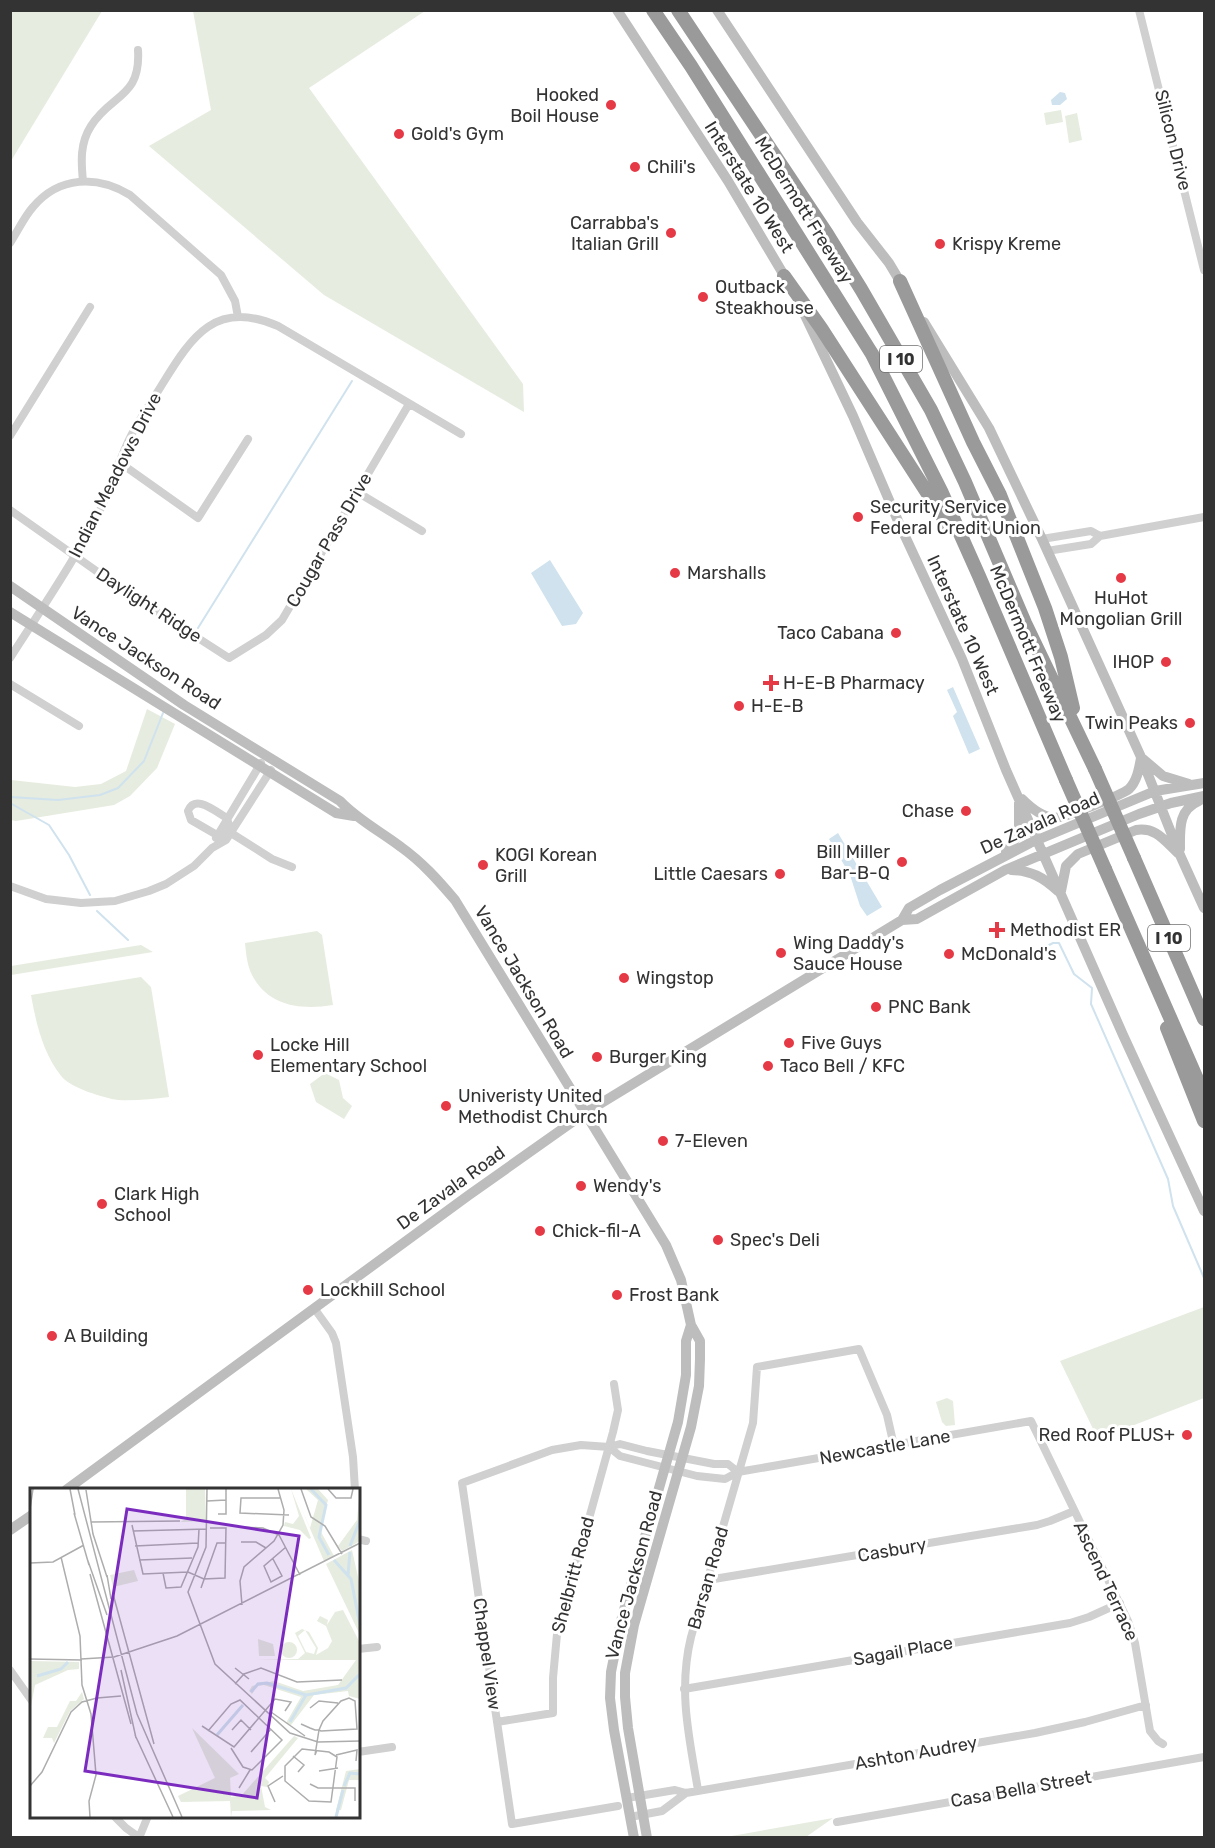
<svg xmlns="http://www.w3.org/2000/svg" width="1215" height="1848" font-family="Rubik,sans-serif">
<rect width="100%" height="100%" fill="#fff"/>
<path fill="#e6ecdf" d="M10,11H102L11,161H10Z
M193,11H425L309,88L523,384L524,412L324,295L149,146L211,110Z
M1061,110L1063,122L1046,125L1044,113Z
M1077,113L1082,140L1069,143L1065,116Z
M147,709L175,724L157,768L130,796L114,805L16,821L11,820V780L75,787L101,784L126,771Z
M317,931L322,935L333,1005C301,1010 269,1007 252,975C247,965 246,953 245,943Z
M141,945L153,952L11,975V966Z
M141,977L151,987L169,1097C153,1099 134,1101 118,1100C104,1098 71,1088 62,1077C43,1054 36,1023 31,995Z
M325,1073L339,1080L343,1098L352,1106L344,1119L316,1102L310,1084Z
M1204,1307V1398L1098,1439L1060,1361Z
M947,1398L953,1401L955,1425L946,1426L942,1422L936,1402Z
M833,1818L806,1837H726Z"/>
<path fill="#cfe2ee" d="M1060,92L1065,93L1067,99L1060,105H1052L1051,100Z
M550,560L583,613L576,624L562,626L531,573Z
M953,687L980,749L969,754L953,716L957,712L947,690Z
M838,833L882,907L867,916L860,906L850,875L829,839Z"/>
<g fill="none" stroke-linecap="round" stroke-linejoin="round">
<path stroke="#cfe2ee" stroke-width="2" d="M198,628L352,381
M10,797L58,800L100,795L118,788L144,761L163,713
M10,803L49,825L69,855L90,895
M97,911L128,940
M1036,952L1053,943H1059L1074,974L1092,988L1091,1004L1168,1179L1173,1206L1204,1278"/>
<path stroke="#d0d0d0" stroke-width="8" d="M1139,10L1204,270
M83,181C81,161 80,143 91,126C111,94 141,98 138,50
M10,243C18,231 24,217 33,207C59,176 97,175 130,195L221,275L235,301L238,317
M10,436L90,307
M119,462L198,518L248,439
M357,492L422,531
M10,510L119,587L229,658L266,635L282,620L409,404
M1042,539L1091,531L1100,536
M1047,551L1091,544L1100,536L1204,517
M10,658C38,614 68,571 92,526C107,500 115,470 128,442C137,422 151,403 163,383C192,336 216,299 278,326L461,434
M10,684L79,726
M231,833L227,818C216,812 195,793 188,811L191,820L217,835L231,833L272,859L292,867
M216,838L261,763
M10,886L46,899L81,903L115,901L149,891L166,884L194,866L212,848L226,840L271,770
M314,1308L332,1333L336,1343L353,1457L355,1490
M609,1447L620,1456L697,1476L725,1479L738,1472L1031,1421L1128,1621L1135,1643L1150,1731L1158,1741L1163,1744
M358,1539L366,1541
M708,1580L1037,1525L1050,1521L1074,1511
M358,1649L377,1647
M10,1670L32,1701
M684,1689L1070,1623L1089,1617L1120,1603
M497,1722L553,1713V1678L557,1634L613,1432L618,1410L614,1384
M358,1752L392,1747
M698,1790C689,1737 678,1690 691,1637L753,1423L757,1367L859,1349L887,1415L894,1446
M627,1798L675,1790L686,1793L1035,1733L1085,1722L1146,1705
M618,1806L512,1824L462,1483L552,1450L581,1445L609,1447L620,1444L647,1451L714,1464H728L738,1472
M114,1816L126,1828L140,1838
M630,1817L662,1811L686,1793
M837,1822L1204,1757
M139,1838L148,1816"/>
<path stroke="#bdbdbd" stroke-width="10" d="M617,10L728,181L788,282
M717,10L857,222L889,263L904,288
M802,309L853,416L898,521L962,659L1006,770L1123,1035L1204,1211
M924,322L989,428L1042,539L1141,757L1180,855L1204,908
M10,586L184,705L340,801C358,820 380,831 401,847C422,862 438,880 455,900L666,1245L681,1280L691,1325L700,1341V1359L699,1386L691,1427L634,1625L625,1673V1697L628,1728L647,1838
M10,612L336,813L354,816
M1143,759L1163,776L1189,784
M1022,799C1030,807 1042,817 1054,818C1063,818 1122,795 1129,789C1137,781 1139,769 1141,758
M1180,849C1180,829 1178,810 1199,801
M1006,852L1019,834V803
M1011,870C1031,870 1044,878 1058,891
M1061,891L1066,866L1078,854L1136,830C1156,827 1164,840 1178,853
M902,920L909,908L940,890L1030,843L1155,791L1204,783
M66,1490L469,1195L585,1113L902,920L917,919L1005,870L1139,814L1171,803L1204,796
M10,1530L32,1515
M634,1838L614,1730L610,1698L611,1672L622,1617L678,1422L686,1375V1341L691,1325"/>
<path stroke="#9a9a9a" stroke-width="14" d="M653,10L691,66L872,354L942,493L979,576L1066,780
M678,10L827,234L861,289L931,410L965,482L1025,623L1095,769
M784,276L821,328L948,525
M900,281L973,442L1000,495L1045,608L1061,657L1073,708
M1134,858L1204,1019
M1105,869L1204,1095
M1167,1028L1204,1121"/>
<path stroke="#9a9a9a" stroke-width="14" d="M1095,769L1134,858
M1066,780L1105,869"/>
</g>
<g fill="#e63946" stroke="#fff" stroke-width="2">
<circle cx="611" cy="105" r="6"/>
<circle cx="399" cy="134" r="6"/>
<circle cx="635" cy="167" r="6"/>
<circle cx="671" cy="233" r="6"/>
<circle cx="940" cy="244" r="6"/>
<circle cx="703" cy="297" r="6"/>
<circle cx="858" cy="517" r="6"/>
<circle cx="675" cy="573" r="6"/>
<circle cx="1121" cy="578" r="6"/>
<circle cx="896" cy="633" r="6"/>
<circle cx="1166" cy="662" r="6"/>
<path d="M768 674h6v6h6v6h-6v6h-6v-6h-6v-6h6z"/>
<circle cx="739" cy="706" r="6"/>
<circle cx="1190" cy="723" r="6"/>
<circle cx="966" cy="811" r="6"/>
<circle cx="902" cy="862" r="6"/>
<circle cx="483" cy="865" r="6"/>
<circle cx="780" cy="874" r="6"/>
<path d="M994 921h6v6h6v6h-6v6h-6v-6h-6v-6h6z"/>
<circle cx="781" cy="953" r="6"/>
<circle cx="949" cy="954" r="6"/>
<circle cx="624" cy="978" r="6"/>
<circle cx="876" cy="1007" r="6"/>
<circle cx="789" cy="1043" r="6"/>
<circle cx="258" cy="1055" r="6"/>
<circle cx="597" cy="1057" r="6"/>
<circle cx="768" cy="1066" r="6"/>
<circle cx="446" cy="1106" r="6"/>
<circle cx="663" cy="1141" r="6"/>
<circle cx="581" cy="1186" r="6"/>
<circle cx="102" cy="1204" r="6"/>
<circle cx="540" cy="1231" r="6"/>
<circle cx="718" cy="1240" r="6"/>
<circle cx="308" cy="1290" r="6"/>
<circle cx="617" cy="1295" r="6"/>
<circle cx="52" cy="1336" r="6"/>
<circle cx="1187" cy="1435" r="6"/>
</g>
<g text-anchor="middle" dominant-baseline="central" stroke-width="6" stroke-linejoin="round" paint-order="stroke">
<g fill="#fff" stroke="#707070" stroke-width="1.5">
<rect x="880" y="346" width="42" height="26" rx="4.5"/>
<rect x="1148" y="925" width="42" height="26" rx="4.5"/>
</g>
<g font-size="16" font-weight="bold" fill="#333">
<text x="901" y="359">I 10</text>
<text x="1169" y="938">I 10</text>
</g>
<g font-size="18" fill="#333" stroke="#fff" text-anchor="start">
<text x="599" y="95" text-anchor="end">Hooked<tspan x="599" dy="21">Boil House</tspan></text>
<text x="411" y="134">Gold's Gym</text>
<text x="647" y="167">Chili's</text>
<text x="659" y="223" text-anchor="end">Carrabba's<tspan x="659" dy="21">Italian Grill</tspan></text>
<text x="952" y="244">Krispy Kreme</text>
<text x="715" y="287">Outback<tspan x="715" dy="21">Steakhouse</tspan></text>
<text x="870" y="507">Security Service<tspan x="870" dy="21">Federal Credit Union</tspan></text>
<text x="687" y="573">Marshalls</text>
<text x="1121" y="598" text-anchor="middle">HuHot<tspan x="1121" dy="21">Mongolian Grill</tspan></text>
<text x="884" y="633" text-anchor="end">Taco Cabana</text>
<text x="1154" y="662" text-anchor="end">IHOP</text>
<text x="783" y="683">H-E-B Pharmacy</text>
<text x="751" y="706">H-E-B</text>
<text x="1178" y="723" text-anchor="end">Twin Peaks</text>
<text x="954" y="811" text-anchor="end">Chase</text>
<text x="890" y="852" text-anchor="end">Bill Miller<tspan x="890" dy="21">Bar-B-Q</tspan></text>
<text x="495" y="855">KOGI Korean<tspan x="495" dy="21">Grill</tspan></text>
<text x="768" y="874" text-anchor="end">Little Caesars</text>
<text x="1010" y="930">Methodist ER</text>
<text x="793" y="943">Wing Daddy's<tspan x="793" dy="21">Sauce House</tspan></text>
<text x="961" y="954">McDonald's</text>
<text x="636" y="978">Wingstop</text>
<text x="888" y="1007">PNC Bank</text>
<text x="801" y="1043">Five Guys</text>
<text x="270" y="1045">Locke Hill<tspan x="270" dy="21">Elementary School</tspan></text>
<text x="609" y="1057">Burger King</text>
<text x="780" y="1066">Taco Bell / KFC</text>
<text x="458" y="1096">Univeristy United<tspan x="458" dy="21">Methodist Church</tspan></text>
<text x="675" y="1141">7-Eleven</text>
<text x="593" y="1186">Wendy's</text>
<text x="114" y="1194">Clark High<tspan x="114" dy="21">School</tspan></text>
<text x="552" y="1231">Chick-fil-A</text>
<text x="730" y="1240">Spec's Deli</text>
<text x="320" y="1290">Lockhill School</text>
<text x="629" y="1295">Frost Bank</text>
<text x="64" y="1336">A Building</text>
<text x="1175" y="1435" text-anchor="end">Red Roof PLUS+</text>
</g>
<g font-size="18" fill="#333" stroke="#fff">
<text transform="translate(1173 140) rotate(76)">Silicon Drive</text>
<text transform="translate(749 187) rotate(58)">Interstate 10 West</text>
<text transform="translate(804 210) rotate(58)">McDermott Freeway</text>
<text transform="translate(115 475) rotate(-63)">Indian Meadows Drive</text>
<text transform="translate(329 540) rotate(-60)">Cougar Pass Drive</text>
<text transform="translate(149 605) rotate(33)">Daylight Ridge</text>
<text transform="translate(963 625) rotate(66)">Interstate 10 West</text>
<text transform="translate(1028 644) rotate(67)">McDermott Freeway</text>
<text transform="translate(146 658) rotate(33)">Vance Jackson Road</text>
<text transform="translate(1040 823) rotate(-24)">De Zavala Road</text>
<text transform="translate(524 982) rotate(59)">Vance Jackson Road</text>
<text transform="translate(451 1188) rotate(-36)">De Zavala Road</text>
<text transform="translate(885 1447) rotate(-10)">Newcastle Lane</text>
<text transform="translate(892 1550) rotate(-10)">Casbury</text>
<text transform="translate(573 1575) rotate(-75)">Shelbritt Road</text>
<text transform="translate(634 1575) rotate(-75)">Vance Jackson Road</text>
<text transform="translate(708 1578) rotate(-74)">Barsan Road</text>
<text transform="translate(1106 1581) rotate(65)">Ascend Terrace</text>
<text transform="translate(903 1651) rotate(-10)">Sagail Place</text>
<text transform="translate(487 1654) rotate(82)">Chappel View</text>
<text transform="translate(916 1753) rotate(-10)">Ashton Audrey</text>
<text transform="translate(1021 1789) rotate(-10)">Casa Bella Street</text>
</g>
</g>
<g transform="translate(30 1488)">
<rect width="330" height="330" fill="#fff"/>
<path d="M156,1H175L176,33L150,34L156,31ZM261,1L281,50L279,51L270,42L254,38L255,34L263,36L269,28ZM263,1L280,40L288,12L276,1H288L298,12L290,42L304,68L294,73ZM330,1V53L312,63L308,58L327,32ZM322,62L330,98V147L296,76ZM104,82L108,93L83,99L80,87ZM313,122L330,155V211L319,208L318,203L284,207L261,237L256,235L271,209L234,197L227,198L222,206L219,203L222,198L244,193L273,203L308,197L326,172H227L268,171L275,165L265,145L272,141L279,144L288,160L286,167L298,160L302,153L296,138L287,133L290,128L298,132L297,137L305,124ZM275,142L286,160L284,166L276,164L268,148ZM228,151L243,156L245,168H229ZM251 162a8 8 0 1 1 16 0a8 8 0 1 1-16 0ZM0,173L49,174V181L38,182L5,197L0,223ZM52,204L54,211L40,223L24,255L22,250H13L18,239H27L40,213H46ZM162,240L209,286L200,290L201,309L212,307L264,248L268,250L235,290L239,294L237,299L231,298L235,319L241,322L202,323L201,329L200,313L151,314L148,308L185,290ZM330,281V292H319L311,322H306L316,283Z" fill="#e6ecdf" fill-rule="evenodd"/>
<path fill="none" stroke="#cfe2ee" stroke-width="3" d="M281,1L296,17L289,49L299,67M320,58L330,32M304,72L321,91L330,137M318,87L320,64M7,188L31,181L38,174M221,204L228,196L237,195L276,207M260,234L276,207L316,200L330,186M187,247L213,217M314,298L320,285L330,286M306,329L313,302"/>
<path fill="none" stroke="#adadad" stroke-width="1.5" d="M40,1L45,27M48,1L107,226L152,329M177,1L176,59L158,104L185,176L260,245L288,254L330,253M271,1L281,29L295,38L312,66M298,1L306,10H321L323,1M56,2L63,46L77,89M251,10H211L210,25L259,27M177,13L196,12M0,21L3,1M44,25L59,77M188,26H196V1M61,34L150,33M102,37L113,86L158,84L174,91M211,39L233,40L249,47L270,87M103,43L177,41M211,54H226L236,60M105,58L168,55M31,69L50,148L52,197L61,226L66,287L59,313L60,329M243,71L252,88L241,94L234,78L256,59M109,72L162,70M58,73L77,127M0,75L23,74L54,57M133,85L136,100L151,99L168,59L169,41M60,86L101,236M77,87L81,111M173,91L195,90L196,40H180M171,100L187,55H196M83,106L124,256M212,117L210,93L214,79L244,53L253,37L254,22L248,1M0,171L52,172M51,171L84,169L147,148L330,55M205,180L219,191L214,187M91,182L106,250M205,196L214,186L231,180L267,194L312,192M67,210L91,208M280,220L289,213L308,215M241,224L275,248M271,236L280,240L285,242H289L291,243L327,241L325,213L319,210L311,213L293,233L289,242L285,267L287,262M172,238L204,259L245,211L261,214L255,223M202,242L211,232L221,242M178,243L201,216L210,212L252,252L222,282L213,279L201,260M105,247L143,329M272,261L299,264L307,269L301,314L279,313L255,293V278ZM221,264L241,241M306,267L327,262L326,273M263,268L274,277L268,284M289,283L308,280M280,296L288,300H325V313M0,298L12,284L41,224L52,214L67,210M209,300L220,282M245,314L238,298L253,288"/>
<path fill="#7b2cbf" fill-opacity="0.15" stroke="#7b2cbf" stroke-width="3" d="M97,21L269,48L227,310L55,283Z"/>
<rect width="330" height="330" fill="none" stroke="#333" stroke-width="3"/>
</g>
<rect width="1215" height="1848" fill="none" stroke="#333333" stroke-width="24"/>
</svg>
